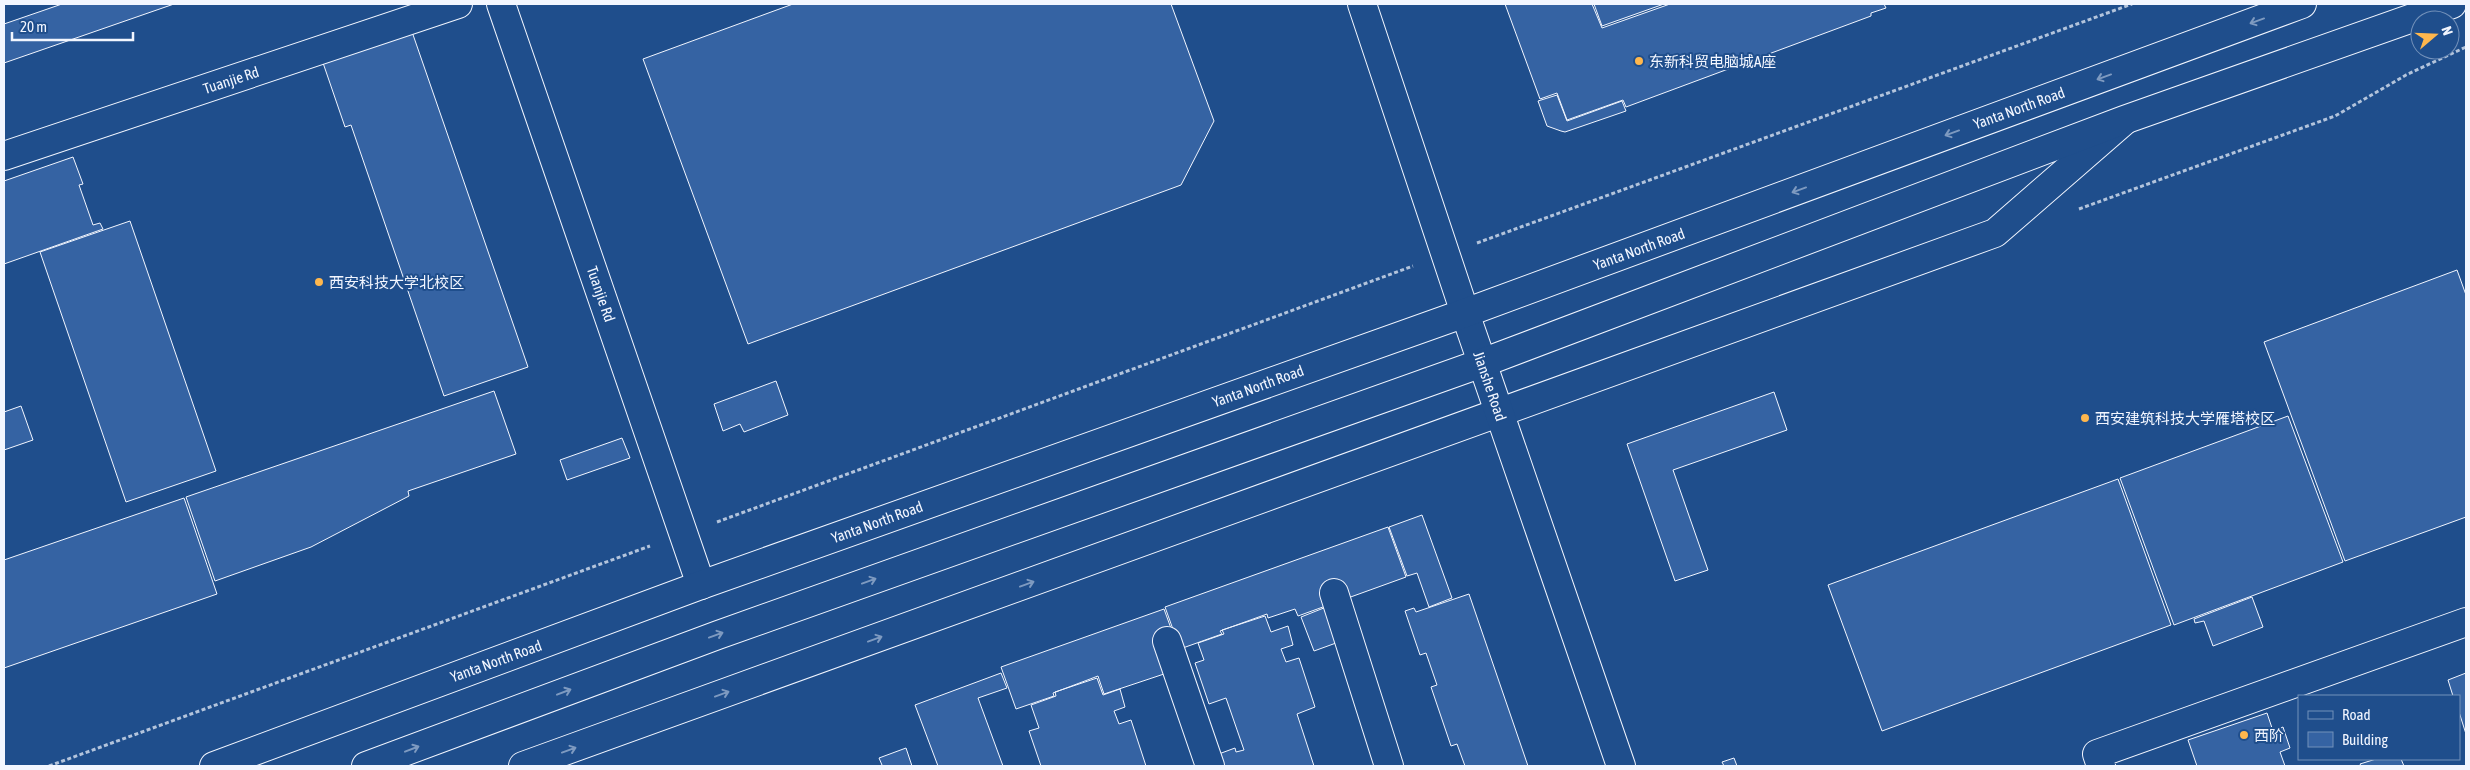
<svg xmlns="http://www.w3.org/2000/svg" width="2470" height="770" font-family="'Asap Condensed','Noto Sans SC',sans-serif">
<rect width="100%" height="100%" fill="#1f4e8c"/>
<path fill="#3563a3" stroke="#f2f6ff" d="M62,4H174L4,63V24Z
M793,4H1171L1214,121L1181,185L748,344L643,59Z
M1505,4H1592L1602,28L1670,4H1884L1886,8L1871,13V16L1626,107L1623,100L1567,120L1557,93L1540,99Z
M1594,4H1664L1602,26Z
M410,26L528,367L444,396L351,125L345,127L321,57Z
M1557,95L1567,121L1622,101L1626,111L1565,132L1561,131L1547,126L1538,101Z
M73,157L83,184L79,185L93,225L100,223L103,229L4,264V181Z
M130,221L216,471L126,502L40,252Z
M2457,270L2466,295V517L2345,561L2264,342Z
M776,381L788,415L744,432L740,424L723,431L714,404Z
M494,391L516,454L408,491L409,496L311,547L215,581L186,497Z
M1774,392L1787,430L1673,470L1708,570L1675,581L1627,444Z
M21,406L33,440L4,450V412Z
M2288,416L2343,562L2174,625L2120,478Z
M622,438L630,458L567,480L560,460Z
M2118,479L2171,625L1882,731L1828,585Z
M184,498L217,594L4,668V560Z
M1422,515L1452,598L1429,607L1417,573L1407,576L1389,527Z
M1388,527L1406,577L1298,616L1295,609L1268,618L1267,614L1220,631L1222,634L1180,649L1165,607Z
M1469,594L1528,766H1465L1457,744L1451,746L1431,687L1437,685L1426,653L1420,655L1405,611L1414,608L1416,612Z
M2252,597L2263,627L2213,646L2204,621L2195,623L2194,619Z
M1344,600L1358,635L1314,651L1301,617Z
M1164,609L1185,667L1104,694L1098,676L1053,693L1054,696L1016,709L1001,667Z
M1265,616L1271,632L1288,626L1293,645L1281,649L1286,662L1299,658L1315,707L1297,714L1314,766H1220L1216,755L1235,748L1236,752L1244,750L1226,698L1209,704L1195,663L1204,660L1198,643L1224,634L1222,630Z
M1001,673L1007,688L978,698L1003,766H938L915,705Z
M2466,673V734L2459,712V696H2453L2448,680Z
M1097,678L1103,695L1120,689L1125,707L1114,711L1119,724L1131,720L1146,766H1041L1029,731L1039,728L1031,705L1056,696L1055,692Z
M2267,713L2273,731L2283,727L2290,748L2280,752L2285,766H2197L2188,740Z
M906,748L912,766H880L882,765L879,758Z
M1734,758L1737,766H1724L1722,762Z
M2376,759H2401L2404,766H2361L2360,764Z"/>
<g fill="none" stroke-linecap="round" stroke-linejoin="round">
<g stroke="#f2f6ff" stroke-width="30">
<path id="minor" d="M501,4L701,585
M4,156L458,4
M1334,593L1389,766
M1167,641L1210,766
M523,766L1995,233L2124,121
M2101,766L2097,754L2466,622"/>
</g>
<g stroke="#f2f6ff" stroke-width="30">
<path id="tertiary" d="M1362,4L1465,313L1621,766"/>
</g>
<g stroke="#f2f6ff" stroke-width="30">
<path id="secondary" d="M214,766L701,585L1465,313L2302,4
M366,766L718,635L1482,363L2124,120L2452,4"/>
</g>
<path stroke="#b3c4dc" stroke-width="3" stroke-dasharray="4 2.5" stroke-linecap="butt" d="M2079,209L2335,116L2406,75L2466,47
M1477,243L2132,4
M717,522L1413,266
M49,766L650,546"/>
<use href="#minor" stroke="#1f4e8c" stroke-width="28"/>
<use href="#tertiary" stroke="#1f4e8c" stroke-width="28"/>
<use href="#secondary" stroke="#1f4e8c" stroke-width="28"/>
</g>
<defs><path id="oneway-shaft" d="M-6 0H5M1.5-3L5.5 0L1.5 3" fill="none" stroke-width="1.6" stroke-linecap="round" stroke-linejoin="round" transform="scale(1.25)"/></defs>
<g stroke="#7e9ac0">
<use href="#oneway-shaft" transform="translate(2257 21) rotate(160)"/>
<use href="#oneway-shaft" transform="translate(2104 77) rotate(160)"/>
<use href="#oneway-shaft" transform="translate(1952 133) rotate(160)"/>
<use href="#oneway-shaft" transform="translate(1799 190) rotate(160)"/>
<use href="#oneway-shaft" transform="translate(869 581) rotate(-20)"/>
<use href="#oneway-shaft" transform="translate(1027 584) rotate(-20)"/>
<use href="#oneway-shaft" transform="translate(716 635) rotate(-20)"/>
<use href="#oneway-shaft" transform="translate(875 639) rotate(-20)"/>
<use href="#oneway-shaft" transform="translate(564 692) rotate(-21)"/>
<use href="#oneway-shaft" transform="translate(722 694) rotate(-20)"/>
<use href="#oneway-shaft" transform="translate(412 749) rotate(-21)"/>
<use href="#oneway-shaft" transform="translate(569 750) rotate(-20)"/>
</g>
<g fill="#ffb74d" stroke="#1f4e8c" stroke-width="2">
<circle cx="1639" cy="61" r="5"/>
<circle cx="319" cy="282" r="5"/>
<circle cx="2085" cy="418" r="5"/>
<circle cx="2244" cy="735" r="5"/>
</g>
<g text-anchor="middle" dominant-baseline="central" stroke-width="4" stroke-linejoin="round" paint-order="stroke">
<g font-size="15" fill="#f2f6ff" stroke="#1f4e8c" text-anchor="start">
<text x="1649" y="61">东新科贸电脑城A座</text>
<text x="329" y="282">西安科技大学北校区</text>
<text x="2095" y="418">西安建筑科技大学雁塔校区</text>
<text x="2254" y="735">西阶</text>
</g>
<g font-size="15" fill="#f2f6ff" stroke="#1f4e8c">
<text transform="translate(231 80) rotate(-18)">Tuanjie Rd</text>
<text transform="translate(2019 108) rotate(-20)">Yanta North Road</text>
<text transform="translate(1639 249) rotate(-20)">Yanta North Road</text>
<text transform="translate(601 294) rotate(71)">Tuanjie Rd</text>
<text transform="translate(1258 386) rotate(-20)">Yanta North Road</text>
<text transform="translate(1490 386) rotate(71)">Jianshe Road</text>
<text transform="translate(877 522) rotate(-20)">Yanta North Road</text>
<text transform="translate(496 661) rotate(-20)">Yanta North Road</text>
</g>
</g>
<rect width="2470" height="770" fill="none" stroke="#f2f6ff" stroke-width="10"/>
<rect x="2298" y="695" width="162" height="65" fill="#1f4e8c" stroke="#7391ba"/>
<rect x="2308" y="711" width="25" height="8" fill="#1f4e8c" stroke="#7391ba"/>
<text x="2342" y="720" font-size="15" fill="#f2f6ff">Road</text>
<rect x="2308" y="732" width="25" height="15" fill="#3563a3" stroke="#7391ba"/>
<text x="2342" y="745" font-size="15" fill="#f2f6ff">Building</text>
<g transform="translate(2435 35) rotate(71)"><circle r="24" fill="#1f4e8c" stroke="#7391ba"/>
<path d="M0-4L9 19L0 12L-9 19Z" fill="#ffb74d"/>
<text y="-8" font-size="14" font-weight="bold" text-anchor="middle" fill="#f2f6ff">N</text>
</g>
<path d="M12 32v8h121v-8" fill="none" stroke="#f2f6ff" stroke-width="2.5"/>
<text x="20" y="32" font-size="15" fill="#f2f6ff" stroke="#1f4e8c" stroke-width="4" paint-order="stroke">20 m</text>
</svg>
